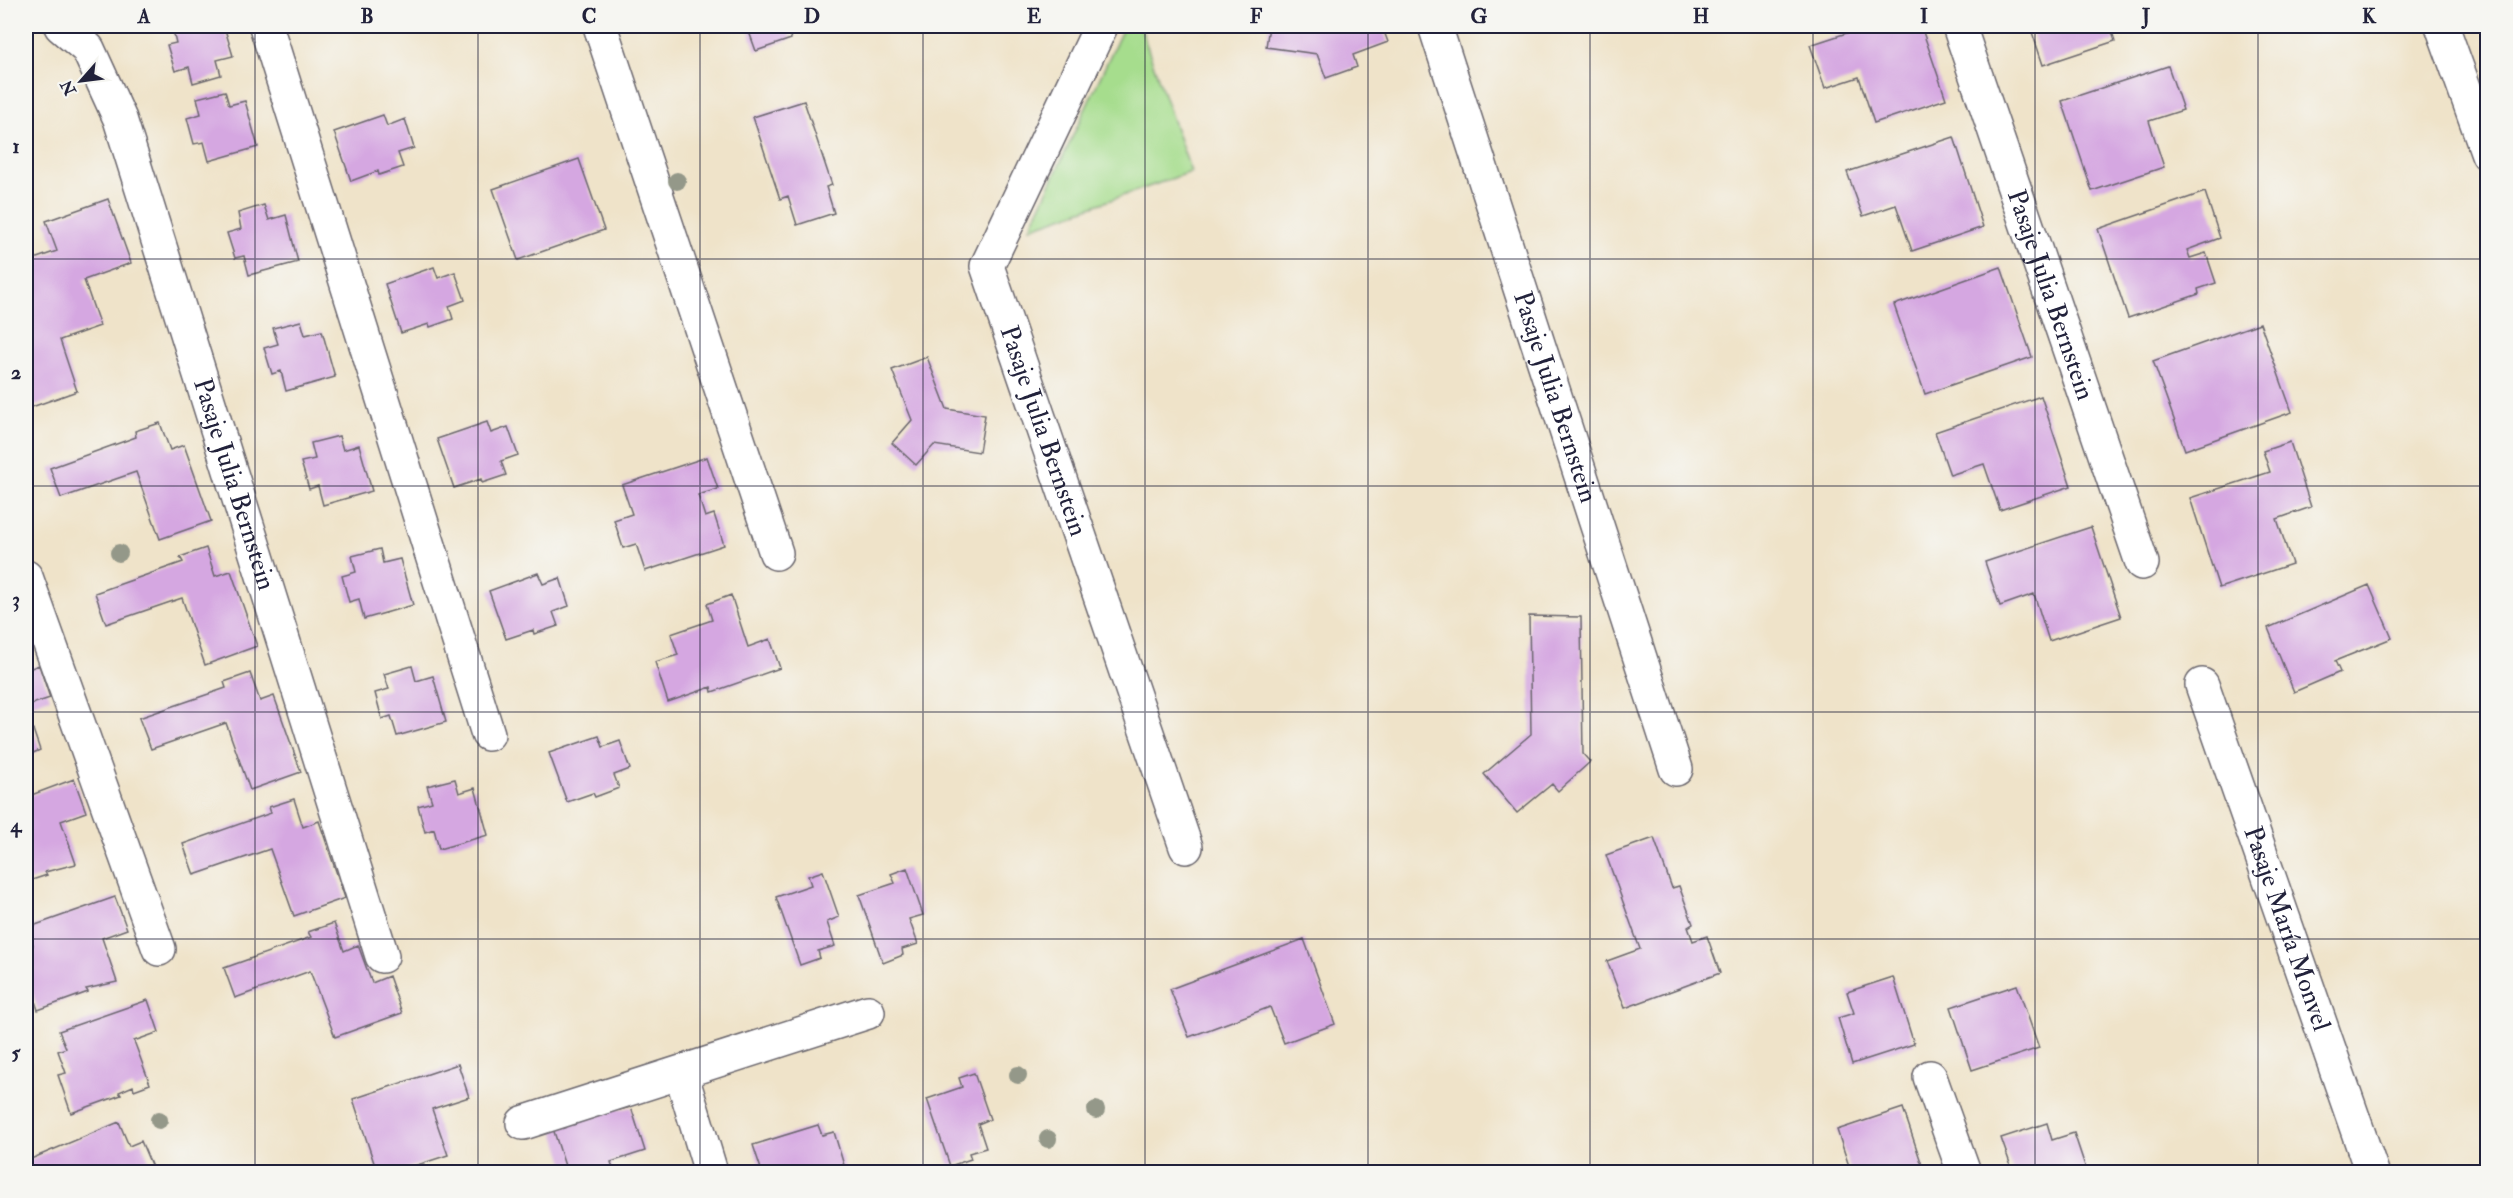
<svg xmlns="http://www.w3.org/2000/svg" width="2513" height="1198" font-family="'IM FELL Double Pica',serif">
<rect width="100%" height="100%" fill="#f6f6f2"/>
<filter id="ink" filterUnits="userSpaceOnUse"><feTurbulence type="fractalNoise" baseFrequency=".0167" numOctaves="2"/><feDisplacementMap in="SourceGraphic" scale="12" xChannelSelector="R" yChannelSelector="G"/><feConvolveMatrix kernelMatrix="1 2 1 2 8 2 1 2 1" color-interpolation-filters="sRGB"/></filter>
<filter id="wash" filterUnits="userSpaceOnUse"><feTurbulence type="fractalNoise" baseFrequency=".008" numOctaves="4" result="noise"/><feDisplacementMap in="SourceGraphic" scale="24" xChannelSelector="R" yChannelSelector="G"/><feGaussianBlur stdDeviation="1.35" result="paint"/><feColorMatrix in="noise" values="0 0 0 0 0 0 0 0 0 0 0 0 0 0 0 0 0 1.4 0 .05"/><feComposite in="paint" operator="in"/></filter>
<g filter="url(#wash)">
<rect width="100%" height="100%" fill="#efe3c9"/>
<path fill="#a6dd8d" stroke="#648064" stroke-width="1.5" d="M1124,26H1140L1191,172L1030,228Z"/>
<g id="blocks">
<path fill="#d5a7e1" d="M172,26H224L233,56L217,60L221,75L193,83L189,67L175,71L167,45L176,43Z
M747,26H786L791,39L756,51Z
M1269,26H1382L1388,42L1353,55L1357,67L1326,78L1317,54L1266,47Z
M1868,26H1921L1946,99L1874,123L1859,77L1825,88L1810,45Z
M2030,26H2110L2115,41L2043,65Z
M2168,66L2183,110L2149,121L2164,167L2092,191L2062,101Z
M225,91L229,105L245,101L258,147L209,161L204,142L194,144L187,118L201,114L197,98Z
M804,101L832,185L826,187L834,213L797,225L788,196L780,199L753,117Z
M383,115L387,126L405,119L414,148L398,153L403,167L379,175L378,171L351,181L334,132Z
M1954,137L1983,227L1912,251L1896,205L1863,216L1847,172Z
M579,159L604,230L518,260L493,189Z
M2205,192L2220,238L2187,250L2190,258L2206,253L2216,283L2198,289L2199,294L2128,318L2098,229Z
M108,199L131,263L84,280L100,326L60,340L77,391L29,408L26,397V245L31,260L57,251L46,221Z
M264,205L269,220L286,215L298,262L249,275L244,256L235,258L227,233L241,229L238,213Z
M434,267L438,278L455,272L465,300L449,306L453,319L430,327L429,324L401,333L385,284Z
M2001,267L2032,357L1925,394L1894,305Z
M301,321L305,335L322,331L335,377L286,391L281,371L272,374L264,348L278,344L273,328Z
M2260,323L2292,412L2185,450L2153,361Z
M927,357L947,409L985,415L979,452L934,445L916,465L892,443L912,420L892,370Z
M2041,396L2071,486L2000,510L1984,464L1950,475L1935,432Z
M487,422L491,433L508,427L518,455L501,461L506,475L482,483L481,479L454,488L437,439Z
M160,423L170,450L184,445L211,521L160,539L136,472L61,498L50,468L136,437L135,431Z
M339,436L343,450L359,445L372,491L323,505L318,486L309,489L301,462L315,459L311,443Z
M2290,442L2311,507L2277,519L2292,564L2219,588L2190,498L2270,472L2263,451Z
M707,457L718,489L698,495L705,517L714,514L724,545L645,571L636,544L623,548L614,520L632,514L622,485Z
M2091,527L2121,617L2049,641L2034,594L2000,606L1985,562Z
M206,548L215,576L231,571L257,646L205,665L182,598L106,624L95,593L183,562L180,557Z
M380,549L383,563L400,559L413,605L364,619L359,599L349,602L342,576L356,572L352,556Z
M538,573L543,584L560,578L569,606L553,612L558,626L534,634L533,630L506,639L489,591Z
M2369,585L2392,638L2335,661L2340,672L2294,692L2268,628Z
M731,595L748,647L770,639L780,668L712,692L711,687L668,702L655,662L678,655L671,634L712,620L707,604Z
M1529,616L1581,617L1583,754L1590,762L1558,791L1552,784L1517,813L1484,774L1531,734Z
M39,665L50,698L26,706V670Z
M412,666L416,681L433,676L446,722L397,736L391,716L382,719L375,693L389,689L384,674Z
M250,673L260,701L274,696L301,772L250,790L226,723L151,749L139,718L226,688L224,682Z
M26,709L40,750L26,756Z
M599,736L603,747L620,741L630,769L614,775L619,788L595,797L593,793L567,802L549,753Z
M74,779L86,812L61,821L76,864L45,872L47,875L26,882V797Z
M455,779L459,793L475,788L488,835L439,849L434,829L425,832L418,806L432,802L427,786Z
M294,799L303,827L319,821L345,898L294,916L270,849L194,875L183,844L271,813L269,807Z
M1654,838L1672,888L1679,886L1693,924L1688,927L1693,941L1707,936L1720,973L1625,1008L1607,961L1640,949L1606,855Z
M907,868L923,915L909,919L918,944L902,949L903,955L883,963L859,895L895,883L891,874Z
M823,871L839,917L827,922L835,946L818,951L820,958L800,965L776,897L811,885L808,876Z
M115,897L127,929L102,938L117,982L86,989L88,992L38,1010L26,975L34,970L26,948L33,945L27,928Z
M334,923L344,951L358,945L372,983L389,976L402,1013L335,1037L310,971L235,998L224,968L311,937L308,932Z
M1304,939L1335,1024L1284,1043L1270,1007L1189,1037L1170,989Z
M1893,977L1914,1044L1852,1064L1838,1018L1854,1013L1847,992Z
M2017,985L2039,1048L1972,1070L1951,1007Z
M148,1000L159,1032L134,1041L150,1084L134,1090L133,1086L119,1092L121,1095L71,1113L58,1075L66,1073L58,1051L66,1048L59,1031Z
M458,1064L469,1097L432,1109L448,1155L396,1172H377L353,1099Z
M974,1073L990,1119L978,1124L986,1148L969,1153L971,1159L950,1166L927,1099L962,1087L959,1078Z
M615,1099L619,1110L631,1107L645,1151L611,1162L614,1172H555L554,1170L565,1166L550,1119Z
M1903,1108L1924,1171L1851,1172L1837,1130Z
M119,1122L129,1146L141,1141L154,1172H26V1161Z
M2047,1123L2052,1140L2074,1133L2087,1172H2013L2001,1138Z
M818,1125L822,1135L834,1132L846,1172H762L753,1145Z"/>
</g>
</g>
<g filter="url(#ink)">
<use href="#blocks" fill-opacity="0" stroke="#6a666d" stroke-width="1.5"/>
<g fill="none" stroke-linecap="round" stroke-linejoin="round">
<g stroke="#6a666d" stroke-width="36">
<g id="street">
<path id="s1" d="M61,26L88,49L120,119L382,956"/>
<path d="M266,26L488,734"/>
<path d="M600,26L776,553"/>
<path id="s2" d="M1101,26L987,266L1186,847"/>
<path id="s3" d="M1435,26L1676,769"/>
<path id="s4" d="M1959,26L2142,563"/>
<path d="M2442,26L2488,154"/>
<path d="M26,577L159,949"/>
<path id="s5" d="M2202,685L2372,1172"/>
<path d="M681,1073L711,1172"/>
<path d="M1930,1077L1964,1172"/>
<path d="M523,1123L868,1012"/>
</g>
</g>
<use href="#street" stroke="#fff" stroke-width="33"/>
</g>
<g fill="#949889">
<circle cx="677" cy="181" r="9"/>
<circle cx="119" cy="553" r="9"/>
<circle cx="1018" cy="1075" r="9"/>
<circle cx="1096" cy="1110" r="9"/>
<circle cx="159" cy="1120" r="9"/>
<circle cx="1048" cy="1139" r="9"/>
</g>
</g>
<path fill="none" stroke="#22223b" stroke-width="1.5" stroke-opacity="0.55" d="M255,26V1172M478,26V1172M700,26V1172M923,26V1172M1145,26V1172M1368,26V1172M1590,26V1172M1813,26V1172M2035,26V1172M2258,26V1172M26,259H2488M26,486H2488M26,712H2488M26,939H2488"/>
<g text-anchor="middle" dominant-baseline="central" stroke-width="6" stroke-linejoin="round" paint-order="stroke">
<g font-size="26" fill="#22223b" stroke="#f6f6f2">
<text stroke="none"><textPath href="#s4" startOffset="284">Pasaje Julia Bernstein</textPath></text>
<text stroke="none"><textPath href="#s3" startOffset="390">Pasaje Julia Bernstein</textPath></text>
<text stroke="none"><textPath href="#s2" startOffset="440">Pasaje Julia Bernstein</textPath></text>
<text stroke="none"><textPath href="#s1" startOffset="495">Pasaje Julia Bernstein</textPath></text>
<text stroke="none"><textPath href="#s5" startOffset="258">Pasaje María Monvel</textPath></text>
</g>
</g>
<rect width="2513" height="1198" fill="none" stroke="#f6f6f2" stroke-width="66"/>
<g transform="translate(81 81) rotate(242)" stroke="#f6f6f2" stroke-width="4.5" paint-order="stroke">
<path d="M0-4.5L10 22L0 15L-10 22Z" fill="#22223b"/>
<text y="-9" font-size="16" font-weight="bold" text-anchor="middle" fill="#22223b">N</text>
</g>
<rect x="33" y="33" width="2447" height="1132" fill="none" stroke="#22223b" stroke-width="2"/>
<g font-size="20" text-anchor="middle" font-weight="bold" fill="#22223b">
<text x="144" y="23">A</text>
<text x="367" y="23">B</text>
<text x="589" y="23">C</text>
<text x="812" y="23">D</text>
<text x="1034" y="23">E</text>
<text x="1256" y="23">F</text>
<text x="1479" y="23">G</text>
<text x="1701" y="23">H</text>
<text x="1924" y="23">I</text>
<text x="2146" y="23">J</text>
<text x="2369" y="23">K</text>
<text x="16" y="153">1</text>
<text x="16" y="379">2</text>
<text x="16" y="606">3</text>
<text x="16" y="832">4</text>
<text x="16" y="1059">5</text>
</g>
</svg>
